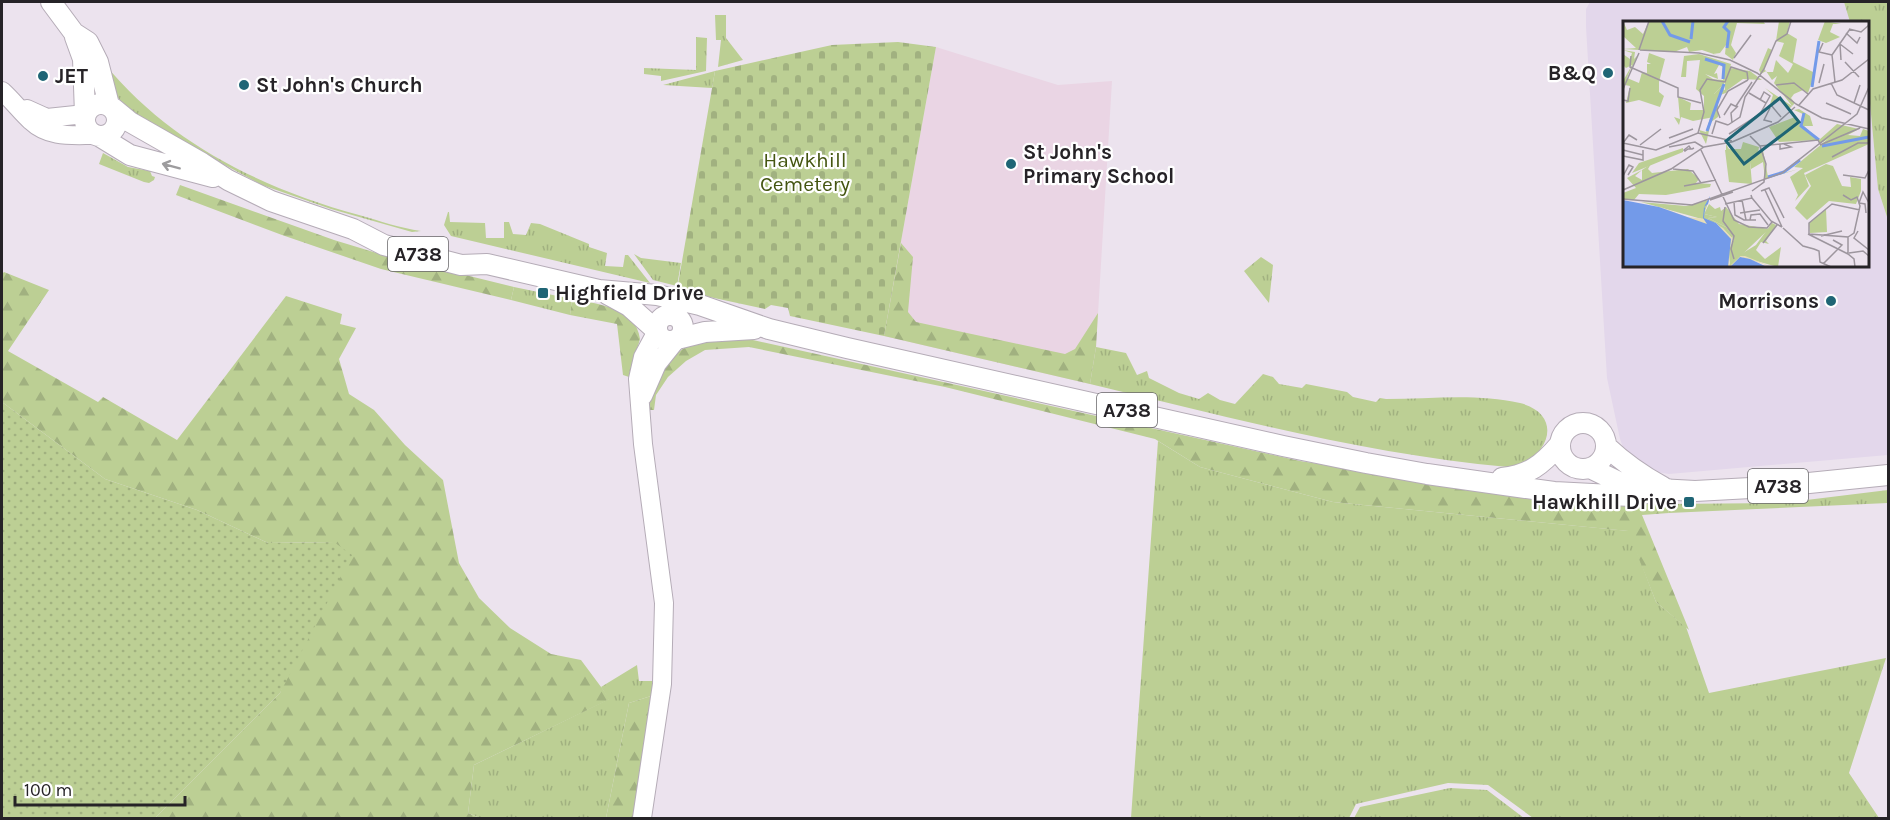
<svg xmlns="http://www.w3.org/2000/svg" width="1890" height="820" font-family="Karla,sans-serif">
<defs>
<pattern id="grass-tufts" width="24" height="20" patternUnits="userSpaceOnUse" patternTransform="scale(1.5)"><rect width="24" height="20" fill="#bccf94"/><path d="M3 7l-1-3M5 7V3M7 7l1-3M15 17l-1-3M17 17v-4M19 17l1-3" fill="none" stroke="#a1b180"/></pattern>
<pattern id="forest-firs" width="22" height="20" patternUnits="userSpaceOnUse" patternTransform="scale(1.5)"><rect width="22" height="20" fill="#bccf94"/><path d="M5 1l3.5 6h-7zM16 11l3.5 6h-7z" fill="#a1b180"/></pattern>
<pattern id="cemetery-stones" width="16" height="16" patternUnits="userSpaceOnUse" patternTransform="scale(1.5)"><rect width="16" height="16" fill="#bccf94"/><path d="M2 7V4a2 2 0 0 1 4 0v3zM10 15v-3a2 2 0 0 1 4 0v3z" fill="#a1b180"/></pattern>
<pattern id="park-dots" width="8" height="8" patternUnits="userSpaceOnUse" patternTransform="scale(1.5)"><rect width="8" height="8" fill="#bccf94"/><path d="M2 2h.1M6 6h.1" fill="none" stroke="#a1b180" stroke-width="1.8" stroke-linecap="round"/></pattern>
</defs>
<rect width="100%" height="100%" fill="#ece3ee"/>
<path fill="#e3d7eb" d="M1590,2H1844L1850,22H1624V266H1868V82L1878,189L1888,220V455L1669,474L1657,472L1645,466L1623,447L1620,439L1607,378L1586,27V9Z"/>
<path fill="#ead5e4" d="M936,47L1058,85L1112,81L1096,347L1090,384L884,336Z"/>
<path fill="url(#grass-tufts)" d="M1844,2H1888V220L1878,189L1868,82V22H1850Z
M715,15H726V38L743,60L718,67L721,40H716Z
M696,37L707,38L706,71L661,81V76L644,74V68L696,70Z
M104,63C169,143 261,188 359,215C380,221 400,228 421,231L412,232L331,209L262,185L143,121L124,106L117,96Z
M715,71L712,88L663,85Z
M103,153L128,167L150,171L152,176L155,177L154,180L149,183L144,182L99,164Z
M448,212H449L450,222L485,223L486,238H504V222H509L513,234L526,235L531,223L540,224L589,244V247L607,253L605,266L623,267L625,255H628L650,283L451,236L444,225Z
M634,254L641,258L681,263L677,286L653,280Z
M1261,257L1273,265L1269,303L1244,271Z
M514,287L572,299L570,315L511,300Z
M1096,347L1126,353L1137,375L1147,371L1149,378L1179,393L1199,399L1208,393L1220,400L1235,404L1263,374L1273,377L1279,384L1302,388L1306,384L1347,392L1353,397L1376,402L1380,398L1386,399C1430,399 1476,393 1520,403C1567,415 1547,463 1508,467C1366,454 1228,417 1090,384Z
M1158,441L1200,467L1333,502L1629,531L1656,602L1686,627L1709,693L1886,658L1849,773L1879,818H1533L1488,785L1448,783L1356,804L1349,818H1131Z
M1888,490V503L1669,513L1666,504L1782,503Z
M637,665L639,681H653L651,696L629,703L606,818H480L468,813L474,765L609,699L601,687Z
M1450,788L1487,790L1524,818H1354L1360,807Z"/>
<path fill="url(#forest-firs)" d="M180,185L334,240L380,254L514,287L511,300L381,269L282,235L176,195Z
M901,243L913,257L908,312L916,322L1065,354L1075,349L1098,313L1096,347L1090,384L884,336Z
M4,272L49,290L8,351L98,402L103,397L177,440L286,296L342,314L340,324L356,328L339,359L349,394L374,410L405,445L443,480L459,563L479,598L510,628L551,654L581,660L610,699L474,765L468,813L480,818H155L280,693L334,542L268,543L197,510L105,479L2,402V274Z
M572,299C597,304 636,307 640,339L629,377L623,375L617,324L570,315Z
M744,338L1300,461L1447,484L1666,504L1669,513L1642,515L1689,630L1656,602L1628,531L1333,502L1200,467L1155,439L945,387L749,347L705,350L686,361L668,377L656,395L654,410H649C651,381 665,355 693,344C709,338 728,339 744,338Z
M651,696L634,818H606L629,703Z"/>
<path fill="url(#cemetery-stones)" d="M898,42L936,47L884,336L790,316L788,308L771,305L765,309L677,290L715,71L832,45Z"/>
<path fill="url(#park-dots)" d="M2,402L105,479L197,510L268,543L334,542L352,555L280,693L155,818H2Z"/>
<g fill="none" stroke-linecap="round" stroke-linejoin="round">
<g stroke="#b5acb7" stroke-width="20">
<path id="secondary" d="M2,91C13,101 21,112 31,121C49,138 72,135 94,135
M27,109L47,118L85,114
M643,396L657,364L677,339
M642,818L662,684L664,603L643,444L638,379L643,357L657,331"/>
</g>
<g stroke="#b5acb7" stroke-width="22">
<path id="primary" d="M51,2L74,33L88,42L98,62L109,105
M75,37L83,59L85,114
M85 120a16 16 0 1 1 32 0a16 16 0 1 1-32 0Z
M113,108L130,122L202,163L228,180L271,201L353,229L384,245L461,265L487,264L599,290L657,295L700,305L769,329L847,348L1283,446L1366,463L1427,474L1554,492L1631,496L1668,489
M99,136L130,155L213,177
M607,294L629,306L657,331
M657 328a13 13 0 1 1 26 0a13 13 0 1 1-26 0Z
M677,339L705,332L754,329
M1560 446a23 23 0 1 1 46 0a23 23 0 1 1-46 0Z
M1606,446C1624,463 1641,475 1663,487
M1590,468L1623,484L1640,488L1695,491L1769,487L1888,475
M1502,478C1529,475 1542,465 1559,445"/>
</g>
<use href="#secondary" stroke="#fff" stroke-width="18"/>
<use href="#primary" stroke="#fff" stroke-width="20"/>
</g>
<defs><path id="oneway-shaft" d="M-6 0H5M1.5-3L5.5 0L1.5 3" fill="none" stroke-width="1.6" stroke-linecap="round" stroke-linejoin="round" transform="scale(1.5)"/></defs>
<use stroke="#9d9c9e" href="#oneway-shaft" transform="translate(171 166) rotate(-165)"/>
<g fill="#1f6575" stroke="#fff" stroke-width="2">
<circle cx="1608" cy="73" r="6"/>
<circle cx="43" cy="76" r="6"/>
<circle cx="244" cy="85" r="6"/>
<circle cx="1011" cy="164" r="6"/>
<rect x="537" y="287" width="12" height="12" rx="3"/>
<circle cx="1831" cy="301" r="6"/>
<rect x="1683" y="496" width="12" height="12" rx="3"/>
</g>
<g text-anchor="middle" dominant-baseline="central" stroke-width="4.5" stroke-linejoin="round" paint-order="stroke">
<g fill="#fff" stroke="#676568" stroke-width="1.5">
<rect x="388" y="237" width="60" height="34" rx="4.5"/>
<rect x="1097" y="393" width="60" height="34" rx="4.5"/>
<rect x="1748" y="469" width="60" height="34" rx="4.5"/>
</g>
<g font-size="20" font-weight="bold" fill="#262327">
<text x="418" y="254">A738</text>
<text x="1127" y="410">A738</text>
<text x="1778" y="486">A738</text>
</g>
<g font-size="21" font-weight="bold" fill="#262327" stroke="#fff" text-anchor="start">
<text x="1596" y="73" text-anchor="end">B&amp;Q</text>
<text x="55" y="76">JET</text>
<text x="256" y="85">St John's Church</text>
<text x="1023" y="152">St John's<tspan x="1023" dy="24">Primary School</tspan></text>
<text x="555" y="293">Highfield Drive</text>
<text x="1819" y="301" text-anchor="end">Morrisons</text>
<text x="1677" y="502" text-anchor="end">Hawkhill Drive</text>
</g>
<g font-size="21" fill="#451" stroke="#fff">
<text x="805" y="160">Hawkhill<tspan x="805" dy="24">Cemetery</tspan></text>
</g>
</g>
<g transform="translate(1623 21)">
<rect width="246" height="246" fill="#ece3ee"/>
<path d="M0,0L4,9L12,6L20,13L26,0H140L142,3L114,2L108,24L113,32L110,39L102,33L103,24L97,32L90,33L105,38L79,29L66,31L64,26L51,31L0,28L13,27L0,15ZM156,0H167L164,12L174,18L170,41L192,52L185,72L180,69L171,73L168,77L172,82L166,88L155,78L147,83L150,74L142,67L169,85L151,62L154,55L149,59L143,50L138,53L136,49L145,27L149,29L141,48L144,51H150L153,39L165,52L168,47L170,43L156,35L161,22L153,20ZM202,0L218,3H210L207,11L217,16L203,22L195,19ZM0,29L12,31L11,38L15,34L9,46L11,48L8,47L4,57L16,62L19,51L24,52V43H28L24,41L26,32L42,38L36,61V71L41,75L37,86L16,79L3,82L7,65L2,64L0,73V60L9,44L3,47L0,44V33L7,38L9,32ZM76,33L108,43L107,47L127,50L139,59L120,58L102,71L101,44H96L91,53L94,52L95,58L82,53L100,64L91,73V96L70,100L58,96L56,104L51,96L57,98L55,76L68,82L67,89H81V75L73,68L77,39L64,40L63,56H58L61,35ZM176,88L187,95L190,105H198H181L196,119L214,103L236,108L225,114L237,115L240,108L246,110V123L181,152L186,165L172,180L175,174L167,156L180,147L171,146L206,117L197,123L195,119L156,121L146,106L172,96L178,102L180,93L171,89ZM28,143L25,148L29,152L65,148L76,158L73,162L88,163L87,166L43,174L16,173L11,179L0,178V172L13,167L4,157L19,149L12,155L19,159V149ZM86,179L81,193L94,196L85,197L103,206L110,215L107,226L109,217L93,202L18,181L63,185ZM149,202L153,204L143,220L146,223L138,221L133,229L142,238L158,226L155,246L115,235L133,224Z" fill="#bccf94"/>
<path d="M96,43L102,44L104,47L100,68L105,71L95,75V96L88,101L83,123L76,109L83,111L87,97L91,96V73L100,64L86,58L100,59L102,48ZM120,121L136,126L135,132L140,129L145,156L176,148L142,158L140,141L128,148L125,128L117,131L103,129V123L106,128H118ZM60,127V131L9,152L16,142ZM203,143L210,145L219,165L228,166L227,156L238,158V170L233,183L206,180L184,199L172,187L188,165L182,154ZM203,188L204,211L187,212L186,202Z" fill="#bccf94"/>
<path d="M35,185L64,196L84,198L100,207L109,217L106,243L115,235H122L149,246L119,236L111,246H103L107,219Z" fill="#e6ddb8"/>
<path d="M126,128L129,163L106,161L102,129ZM86,183L92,188L97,186L98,190L103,186L116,203L146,208L107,245L106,229L111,218L103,206L85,197L94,196L81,193Z" fill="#bccf94"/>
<path d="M87,175L85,183L81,186L82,187L81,197L93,202L108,218L105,246H0V179L36,186L84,203L80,197L81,186ZM117,236L127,238L144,246H107Z" fill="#739ae9"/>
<path fill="none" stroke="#739ae9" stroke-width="3" d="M39,0L47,14L67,21M68,18L70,0M104,27L106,11L101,6L105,0M82,38L101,44L100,58M189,66L196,20M181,92L178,105L196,119M84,110L101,63M199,125L246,116M145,156L161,151L177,139"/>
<path fill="none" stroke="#9d969e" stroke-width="1.5" d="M226,8L238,11L246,4M223,12L234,22L237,16M200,22L196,31L209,34M16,29L26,0M17,29L76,32L107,39L134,52L173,83M8,35L7,46L55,67V76L78,82M111,37L128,14M218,39L217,23L230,33M222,41L236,56M212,61L209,34L227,8M196,62L201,43M208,62L214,74L246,89M153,64L171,62L185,73M0,68L16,32M126,72L143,82M0,79L5,80L7,67M152,79L148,84L158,96M203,82L228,93M231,82L237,64M173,83L199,97L246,108M176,84L190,68L219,59L246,38M113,85L129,61M147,87L141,99L149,101M101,94L108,83L114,86M97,97L94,89L105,70L125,59M109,102L108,92L115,85M105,104L117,96L122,76L141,48L153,20L164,13L168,0M75,112L81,91L77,69L84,58L102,61L108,46L124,51L125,59M89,113L93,100L105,104M106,113L137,93L147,75L141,71L137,79M127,115L137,125L143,143L141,161L129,170M46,117L70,108M109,121L155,101L172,86M0,122L6,114L14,119M0,122L33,129L75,112L109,120M157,123V128L168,126L161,123M17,124L38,108M197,124L237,107M137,125L195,119L197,123M46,126L72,121L80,126M68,128L66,125L61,129L62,130L65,128H69L71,127M0,129L20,134M78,129L111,199L126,206L144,207L149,201M0,135L20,139V129M209,136L235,122H246M50,148L70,150L78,162M220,154L242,157L246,149M0,155L6,144L10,146L5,154M61,165L93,159M0,169L48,148L81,126L109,121M142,169L159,206M138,170L146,167L161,197M220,174L228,179L234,176L237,185L231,212L225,216M129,177L148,200L159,206M0,178L69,184L159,152L234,93L246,66M87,179L110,171M119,179L123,199M111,181L112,194L121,199H133M102,183L129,177L128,174M102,186L100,200L111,215L108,228L111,238M117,192L137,189M243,192L242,183L236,182L240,171L246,182M127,199L128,194L137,193L145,204M160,207L180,225L191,228M235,210L231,217L246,229M185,213L225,233L231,238L232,246M198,215L219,210M140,222L154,204M191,228L196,230L197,241L208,246M226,232L240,230L246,235M225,233V216L186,213V202L209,183L237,189M200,243L219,224L210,219"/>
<path fill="#1f6575" fill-opacity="0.15" stroke="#1f6575" stroke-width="3" d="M157,77L176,101L121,143L103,120Z"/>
<rect width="246" height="246" fill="none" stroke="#262327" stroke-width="3"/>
</g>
<rect width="1890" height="820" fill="none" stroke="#262327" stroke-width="6"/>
<path d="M15 796v9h170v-9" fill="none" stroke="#262327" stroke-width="3"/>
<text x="24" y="796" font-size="18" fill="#262327" stroke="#ffffff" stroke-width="4.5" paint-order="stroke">100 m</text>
</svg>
